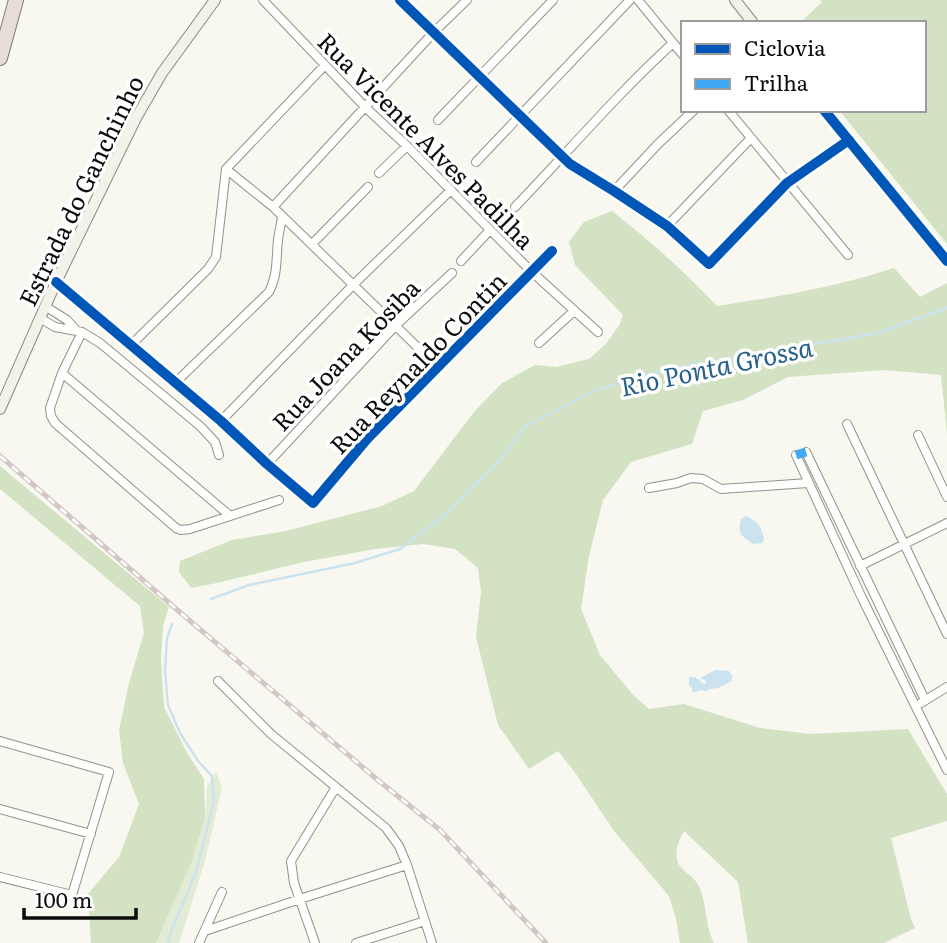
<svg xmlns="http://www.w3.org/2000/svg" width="947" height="943" font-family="Literata,serif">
<rect width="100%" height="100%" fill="#f8f7f0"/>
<path fill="#e2ebd3" d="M216,772L222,787L205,861L179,943H156L192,861L205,819L207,787Z"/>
<path fill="#d3e2c2" d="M821,0H947V244L839,110H924V23H800L822,2Z
M612,211C649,240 684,271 717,306C777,297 837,287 894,268L920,297L947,283V434L941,375L884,370L788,377L743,400L703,411L692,444L631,462L603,500L589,556L581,609L600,655L634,696L649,709L684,704L760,728L810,734L908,729L947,794V821L891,838L911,919L915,928L884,943H748L738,882L684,831C679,840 674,851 678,863C682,871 693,876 697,883C708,902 704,924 714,943H680L676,919L669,896L614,831L576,774L558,751L529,769L498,725L476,637L481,592L478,568L455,549L423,544L375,549L299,563L217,583L191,588L179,572L180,561L232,540L286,531L382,506L414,491L474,412L502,383L535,365L556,367L589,359L606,344L620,324L623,315L575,265L569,242L584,222Z
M0,466L169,607L163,626L161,659L164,707L187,753L204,779L205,818L192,861L156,943H91L88,894L119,857L139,804L123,763L119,730L129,683L144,633L140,606L0,489Z"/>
<path fill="#cbe3ee" d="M746,516C758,522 762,526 764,540L762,543L753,544C741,535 737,535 741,519Z
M715,670L729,671L732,675V681L718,688L709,689L707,691L700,690L694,693L692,691V688L689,685V677H694L700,680L701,683L706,684V681L700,678Z"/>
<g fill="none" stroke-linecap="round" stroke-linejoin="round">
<path stroke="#cbe3ee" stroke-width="2.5" d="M211,599L249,585L355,563L400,549L446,514L472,487L498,463L524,427L597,390L643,376L690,365L874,334L947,308
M168,943L172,929L196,872L214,801L212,776L198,761L180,733L168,705L165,671L167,638L172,624"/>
<g stroke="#92918e" stroke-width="10">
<path id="street" d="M263,0L366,108L407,146L532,272L598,332
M400,0L570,164L614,191L667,226L709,264L787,183L849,140
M638,0L683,55
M728,110L848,255
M438,120L553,0
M476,162L630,0
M226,169L273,207L439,368
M379,173L407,146
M614,191L658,144L694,110
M273,207L434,32L467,0
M515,207C568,152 617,94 673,43
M667,226L751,138
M312,244L368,187
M461,261L490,230
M56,282L221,421L267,464L313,503L367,439L552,251
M45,306L67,320L76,330
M40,318L55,327L82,332L100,343L200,426L215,442L219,455
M82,332L62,373L50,408L51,416L55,423L176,528L181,530L190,529L279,500
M539,343L574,311
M132,344L208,269L216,257L226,169L325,65
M62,373L229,515
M176,382L269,292C278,275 276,258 278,240C279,232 281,224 282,217
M221,421L354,284L451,190
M847,424L947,634
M918,435L947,497
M806,452L925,700
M796,455L862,598L947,770
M267,464L396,325L452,273
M649,488L677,483L691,478L703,479L721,489L808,483
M860,566L947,523
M218,681L271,734L386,828L399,846L407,865L432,943
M921,703L947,687
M0,741L109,772L72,895L0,877
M0,809L91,834
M205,931L300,899L407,865
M199,943L222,892
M315,943L294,883L291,861L336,787
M356,943L425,921"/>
</g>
<g stroke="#888885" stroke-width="12">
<path id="secondary" d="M735,0L753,23
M824,110L947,261
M0,409L56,282L136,118L162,73L215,0"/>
</g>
<g stroke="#7f7f7b" stroke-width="16">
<path id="highway" d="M0,58L16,0"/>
</g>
<use href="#street" stroke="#fefefd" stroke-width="8"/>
<use href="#secondary" stroke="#f3f2e9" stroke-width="10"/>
<use href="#highway" stroke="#e6ded6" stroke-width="14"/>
<g stroke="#d3c7c6" stroke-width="5">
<path id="rail" d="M0,456L182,614L379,781L440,830L546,943"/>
</g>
<use href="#rail" stroke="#fff" stroke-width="2.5" stroke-dasharray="8" stroke-linecap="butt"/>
<path stroke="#3fa9f5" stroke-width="9" stroke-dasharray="18 9" stroke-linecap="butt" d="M796,455L806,452"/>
<g stroke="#fff" stroke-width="15">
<path id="cycleway" d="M400,0L570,164L614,191L667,226L709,264L787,183L849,140
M824,110L947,261
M56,282L221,421L267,464L313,503L367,439L552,251"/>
</g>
<use href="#cycleway" stroke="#0057b8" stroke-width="10"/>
</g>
<g text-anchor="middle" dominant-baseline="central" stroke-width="7" stroke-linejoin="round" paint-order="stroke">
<g font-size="24" fill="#0b0b0b" stroke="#fff">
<text transform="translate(427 140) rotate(45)">Rua Vicente Alves Padilha</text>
<text transform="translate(80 190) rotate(-64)">Estrada do Ganchinho</text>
<text transform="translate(345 354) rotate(-46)">Rua Joana Kosiba</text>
<text transform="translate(417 362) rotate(-46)">Rua Reynaldo Contin</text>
</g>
<g font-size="26" font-style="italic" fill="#26618c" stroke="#fff">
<text transform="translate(716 365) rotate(-12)">Rio Ponta Grossa</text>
</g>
</g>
<rect x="681" y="21" width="245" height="91" fill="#ffffff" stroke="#9d9d9d" stroke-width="2"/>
<rect x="695" y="44" width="35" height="10" fill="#0057b8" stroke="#9d9d9d" stroke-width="2"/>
<text x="744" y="56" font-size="21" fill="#0b0b0b">Ciclovia</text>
<rect x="695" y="79" width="35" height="10" fill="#3fa9f5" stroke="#9d9d9d" stroke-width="2"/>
<text x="744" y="91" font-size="21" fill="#0b0b0b">Trilha</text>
<path d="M24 908v10h112v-10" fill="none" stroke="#0b0b0b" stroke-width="3.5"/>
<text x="35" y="908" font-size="21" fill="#0b0b0b" stroke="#ffffff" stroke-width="5" paint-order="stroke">100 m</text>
</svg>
